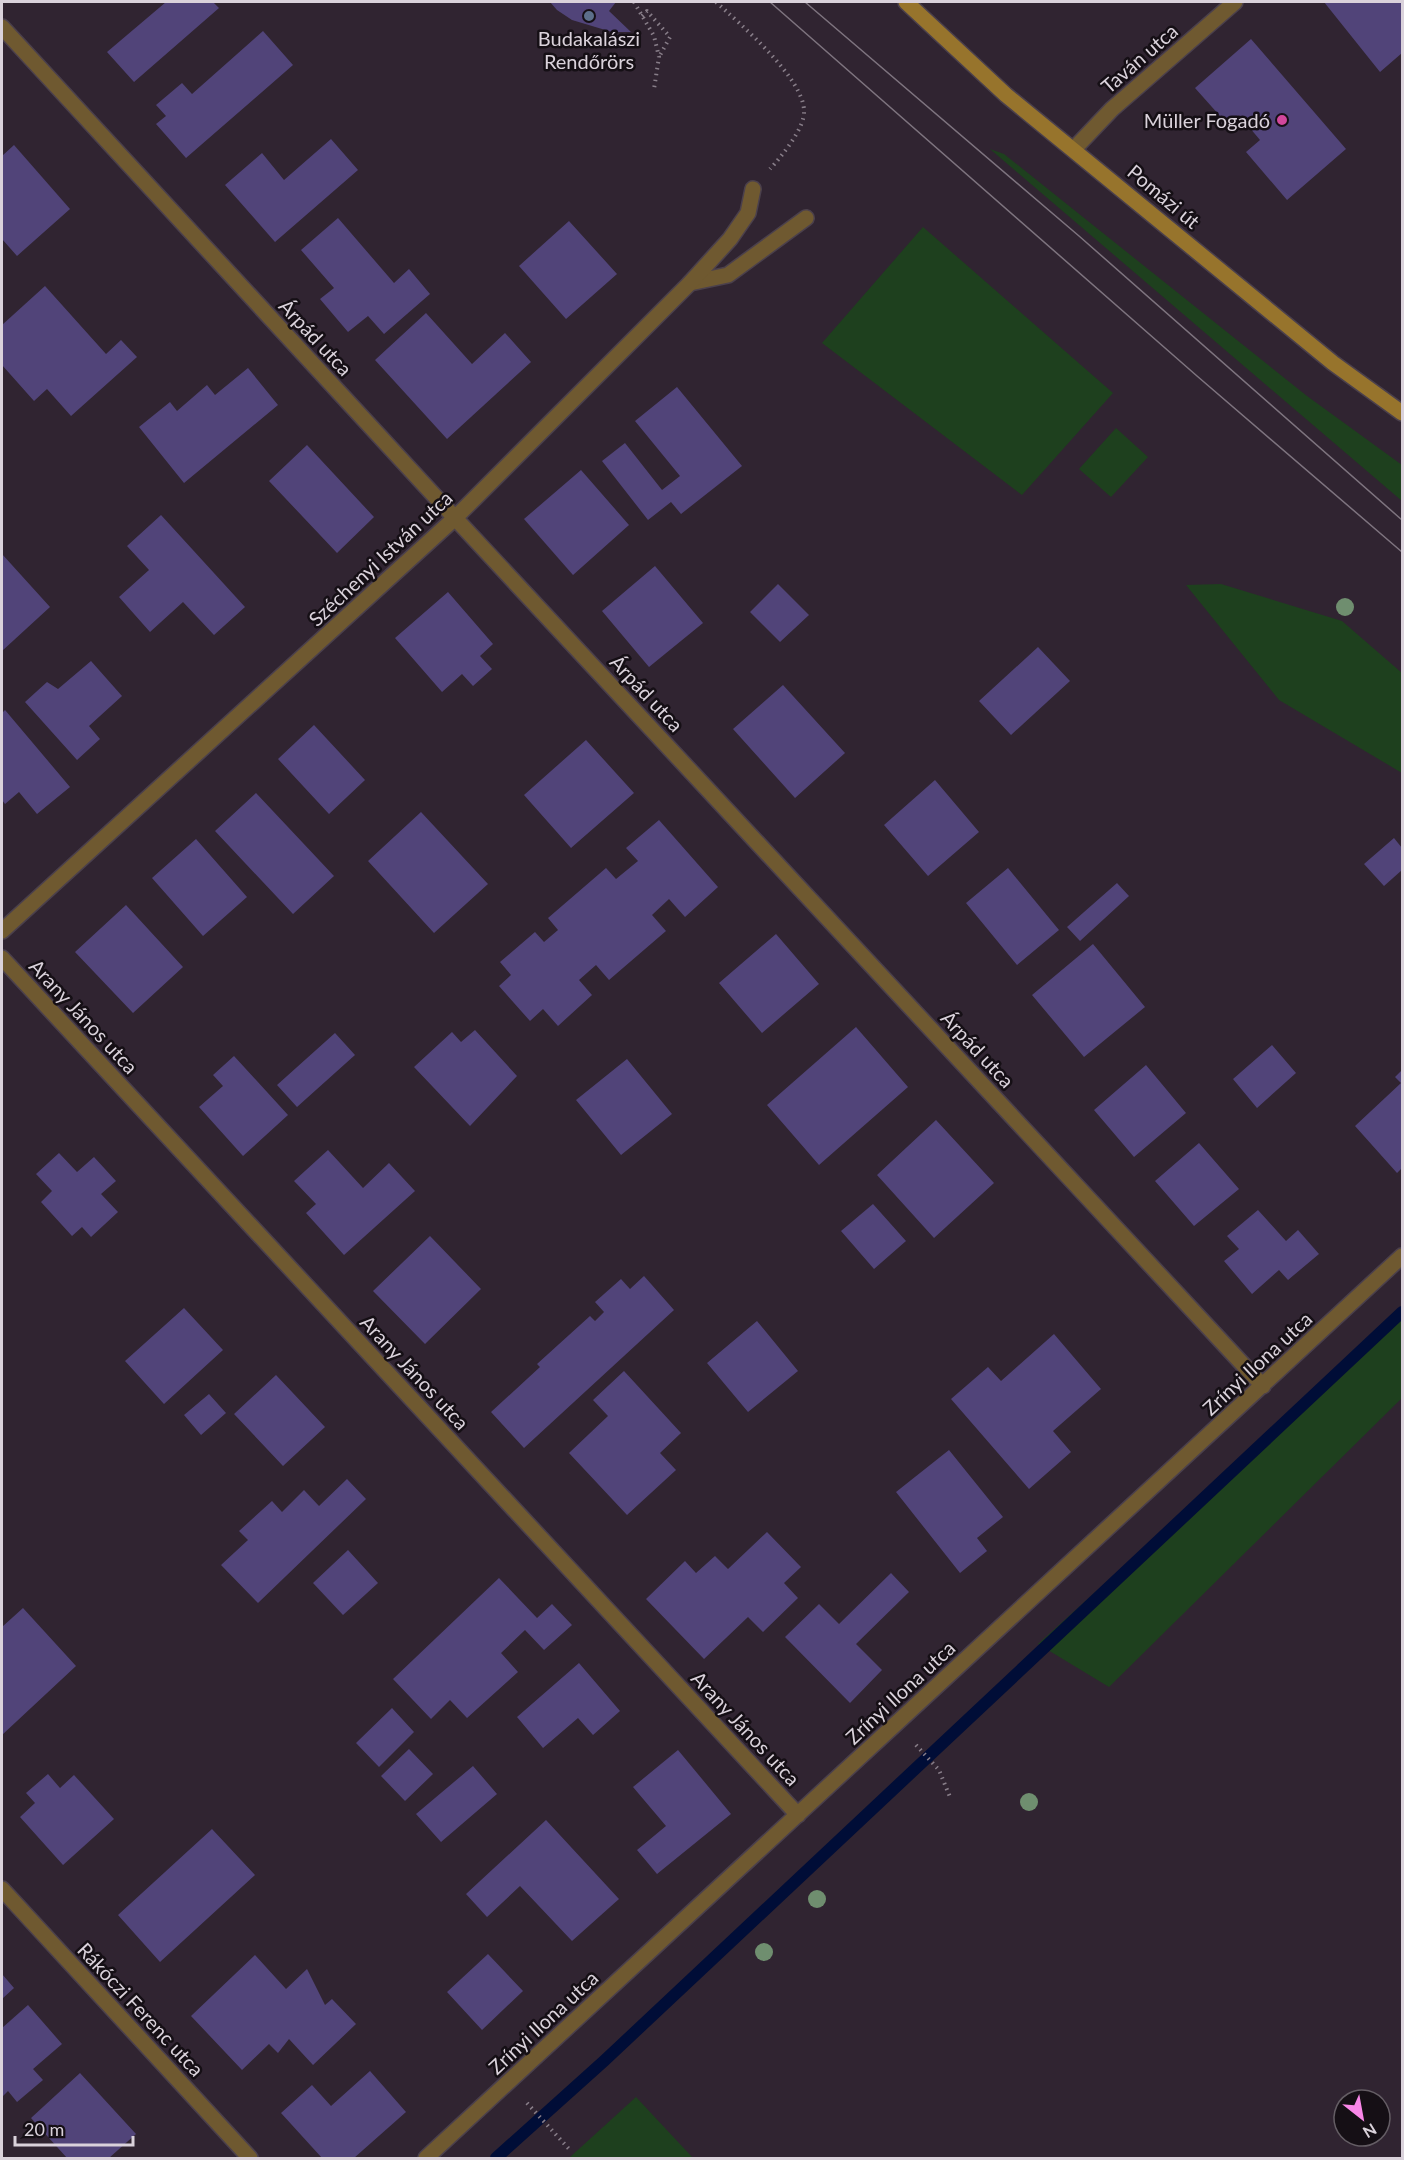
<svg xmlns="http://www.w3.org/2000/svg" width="1404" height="2160" font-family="Lato,sans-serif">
<rect width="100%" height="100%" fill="#302431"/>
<path fill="#1e401e" d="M990,149L1004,154L1307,396L1402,465V501Z
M923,227L1113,393L1022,495L822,343Z
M1116,428L1148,457L1111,497L1079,469Z
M1221,584L1342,621L1402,673V773L1279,700L1186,585Z
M1402,1314V1398L1109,1687L1038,1644Z
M636,2097L693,2158H569Z"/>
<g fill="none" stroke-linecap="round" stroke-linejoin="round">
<path stroke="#000d37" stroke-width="12" d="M496,2158L604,2061L1402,1312"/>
</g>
<path fill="#514479" d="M166,2H213L219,8L134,82L107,52Z
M550,2H616L609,11L631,32H612L572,20L557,10Z
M1324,2H1402V53L1380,72Z
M263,31L293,65L186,158L156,124L166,116L156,105L182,83L192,94Z
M1251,39L1346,149L1287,200L1246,152L1260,140L1239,115L1228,125L1195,88Z
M331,139L358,170L275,242L225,185L262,153L284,180Z
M14,145L70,209L17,256L2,239V156Z
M338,218L394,283L409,269L430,294L384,334L368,316L348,332L320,299L334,288L301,250Z
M569,221L617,274L566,319L519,266Z
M45,286L106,354L121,340L137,357L71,416L47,389L34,401L2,365V325Z
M426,313L472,364L505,333L531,362L447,439L375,360Z
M248,368L278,405L184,483L139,427L170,402L177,411L207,385L215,395Z
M677,387L742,466L681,514L671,502L648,520L602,461L625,443L662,490L680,476L635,421Z
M307,445L374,517L337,553L269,481Z
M581,470L629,525L573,575L524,519Z
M161,515L245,607L214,635L183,602L150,632L119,597L149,570L127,546Z
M2,554L50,607L2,651Z
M655,566L703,623L649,667L602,611Z
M778,584L809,615L780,642L750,612Z
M448,592L493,644L480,656L492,669L473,686L462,674L442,692L395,638Z
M1038,647L1070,681L1011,735L979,701Z
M91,661L122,696L89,726L100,739L77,760L25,702L47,682L58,689Z
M783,685L845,753L795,798L733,729Z
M5,710L70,787L37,814L19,792L5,804L2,800V713Z
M314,725L365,780L329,814L278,759Z
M586,740L634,793L571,848L524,795Z
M935,780L979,832L928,876L884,825Z
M256,793L334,876L293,914L215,831Z
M421,812L488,884L434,933L368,861Z
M659,820L718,887L685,917L669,899L652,915L666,931L609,980L596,965L579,980L592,995L558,1026L543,1009L530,1021L499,986L511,975L500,962L535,932L544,942L558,930L548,918L606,868L616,879L638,861L626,848Z
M1394,838L1402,848V870L1384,886L1364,864Z
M196,839L247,897L203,936L152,878Z
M1008,868L1059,930L1017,965L966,903Z
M1117,883L1129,896L1080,941L1067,927Z
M126,905L183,967L133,1013L75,952Z
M776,934L819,984L762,1033L719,983Z
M1093,944L1145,1007L1084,1057L1032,995Z
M856,1027L908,1087L819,1165L767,1105Z
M475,1030L517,1076L470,1126L414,1067L452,1032L461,1042Z
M335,1033L355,1055L297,1107L277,1085Z
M1272,1045L1296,1073L1257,1108L1233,1079Z
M234,1056L288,1115L243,1156L199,1107L223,1086L213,1075Z
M627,1059L672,1114L621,1155L576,1100Z
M1146,1065L1186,1113L1134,1157L1094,1110Z
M1402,1070V1168L1397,1173L1355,1126L1401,1083L1395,1077Z
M936,1120L994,1183L934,1238L877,1175Z
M1199,1143L1239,1189L1194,1226L1155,1181Z
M328,1150L363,1188L389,1163L415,1191L344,1255L306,1213L316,1204L294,1181Z
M59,1153L77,1172L94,1157L116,1181L101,1194L118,1212L91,1237L82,1227L72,1236L41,1202L52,1191L36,1174Z
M873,1204L906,1241L874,1269L841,1231Z
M1258,1210L1286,1241L1298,1230L1319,1254L1288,1280L1279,1270L1252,1294L1224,1261L1239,1249L1227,1236Z
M430,1236L481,1289L425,1344L373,1291Z
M644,1276L674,1310L524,1448L491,1412L540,1367L537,1364L590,1316L595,1321L604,1312L595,1302L621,1279L630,1289Z
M184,1308L223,1350L164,1404L125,1361Z
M757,1321L798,1371L748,1412L707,1363Z
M1054,1334L1101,1389L1053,1431L1071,1452L1029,1489L951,1399L988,1367L1001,1381Z
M624,1371L681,1433L660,1453L676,1470L627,1515L569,1453L608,1416L593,1400Z
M276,1375L325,1427L283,1466L234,1414Z
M209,1394L226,1413L201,1435L184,1415Z
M949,1450L1003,1517L977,1538L987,1551L960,1573L896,1492Z
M347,1479L366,1499L258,1603L221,1565L248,1540L239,1531L272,1501L282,1512L304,1490L319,1506Z
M767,1532L801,1567L784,1583L798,1598L763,1632L748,1617L704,1659L646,1599L685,1561L696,1573L715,1556L728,1569Z
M348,1550L378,1583L343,1615L313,1583Z
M891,1573L909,1592L856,1644L882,1670L850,1703L785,1637L819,1604L839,1624Z
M499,1578L537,1618L552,1604L572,1625L544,1650L525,1630L501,1653L518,1672L467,1718L450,1700L431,1719L393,1679Z
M23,1608L76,1666L2,1735V1627Z
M579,1663L620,1711L593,1735L578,1718L543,1748L517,1717Z
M392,1708L414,1732L379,1767L356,1743Z
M409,1749L433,1774L405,1801L381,1776Z
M678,1750L731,1814L657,1874L637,1850L666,1826L633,1787Z
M473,1766L497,1794L441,1842L416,1814Z
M48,1774L60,1788L74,1775L114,1819L63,1865L20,1817L35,1803L26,1793Z
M546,1820L619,1899L572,1941L520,1886L487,1917L466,1894Z
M212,1829L255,1875L160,1962L118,1915Z
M488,1954L523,1991L482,2030L447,1992Z
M255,1955L286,1989L307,1969L325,2005L332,1999L356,2024L313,2065L289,2039L278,2053L269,2044L242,2070L191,2016Z
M2,1974L14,1988L2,1999Z
M28,2005L62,2044L33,2069L43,2080L17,2102L8,2091L2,2097V2028Z
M370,2071L406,2112L354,2158H322L281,2113L312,2085L331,2106Z
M80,2073L136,2134L109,2158H67L31,2118Z"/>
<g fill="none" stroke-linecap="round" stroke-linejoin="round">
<g stroke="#4b404c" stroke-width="18">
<path id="lane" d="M690,283L728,275L806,218"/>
</g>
<g stroke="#4b404c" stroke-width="18">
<path id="street" d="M2,27L455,518L1263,1386
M1074,149L1112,109L1235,2
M2,931L455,518L690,283L730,239L748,213L753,189
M2,958L798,1815
M2,1889L250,2158
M426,2158L1402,1256"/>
</g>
<g stroke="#4b404c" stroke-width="18">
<path id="secondary" d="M906,2L1006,95L1333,363L1402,413"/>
</g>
<path stroke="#887e89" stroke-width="4" stroke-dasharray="1.5 4.5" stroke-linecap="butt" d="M634,2L654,36L659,57L654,89
M716,2C739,23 804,78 804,111C805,128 781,157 770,169
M642,16L647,11L670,37L659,57
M916,1745L939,1770L950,1797
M527,2103L570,2150"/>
<use href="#lane" stroke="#6f5930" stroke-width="15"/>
<use href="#street" stroke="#6f5930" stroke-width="15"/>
<use href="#secondary" stroke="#97742c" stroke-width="15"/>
<path stroke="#7e747f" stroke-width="1.5" d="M770,2L1197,376L1402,552
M805,2L1079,236L1402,520"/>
</g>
<g fill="#6f8e6f">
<circle cx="1345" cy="607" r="9"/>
<circle cx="1029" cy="1802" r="9"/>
<circle cx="817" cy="1899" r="9"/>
<circle cx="764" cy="1952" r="9"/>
</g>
<circle fill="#5c6f8a" stroke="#150f15" stroke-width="2" cx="589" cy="16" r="6"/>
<circle fill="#d1479c" stroke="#150f15" stroke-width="2" cx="1282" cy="120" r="6"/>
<g text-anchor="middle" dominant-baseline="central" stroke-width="5" stroke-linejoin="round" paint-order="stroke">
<g font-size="20" fill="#dad2db" stroke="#150f15">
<text x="589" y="38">Budakalászi<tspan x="589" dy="23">Rendőrörs</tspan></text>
<text x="1270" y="120" text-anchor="end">Müller Fogadó</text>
</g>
<g font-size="20" fill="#dad2db" stroke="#150f15">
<text transform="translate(1139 58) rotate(-41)">Taván utca</text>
<text transform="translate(1164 196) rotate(40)">Pomázi út</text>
<text transform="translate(316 337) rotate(47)">Árpád utca</text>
<text transform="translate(380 558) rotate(-43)">Széchenyi István utca</text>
<text transform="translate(647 693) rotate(47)">Árpád utca</text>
<text transform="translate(84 1016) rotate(47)">Arany János utca</text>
<text transform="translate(978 1049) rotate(47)">Árpád utca</text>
<text transform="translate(1257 1363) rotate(-43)">Zrínyi Ilona utca</text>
<text transform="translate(415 1372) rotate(47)">Arany János utca</text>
<text transform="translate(900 1692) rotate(-43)">Zrínyi Ilona utca</text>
<text transform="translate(746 1728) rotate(47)">Arany János utca</text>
<text transform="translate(141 2009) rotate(47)">Rákóczi Ferenc utca</text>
<text transform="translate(543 2022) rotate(-43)">Zrínyi Ilona utca</text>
</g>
</g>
<rect width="1404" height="2160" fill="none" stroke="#dad2db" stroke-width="6"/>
<g transform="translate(1362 2118) rotate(149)"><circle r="28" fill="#150f15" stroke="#645d64" stroke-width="1.5"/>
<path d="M0-4.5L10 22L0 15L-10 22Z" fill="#f987e8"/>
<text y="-9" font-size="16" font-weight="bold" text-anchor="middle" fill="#dad2db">N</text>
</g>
<path d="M15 2136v9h118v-9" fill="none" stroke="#dad2db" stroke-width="3"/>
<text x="24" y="2136" font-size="18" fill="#dad2db" stroke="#150f15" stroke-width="4.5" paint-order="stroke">20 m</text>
</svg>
